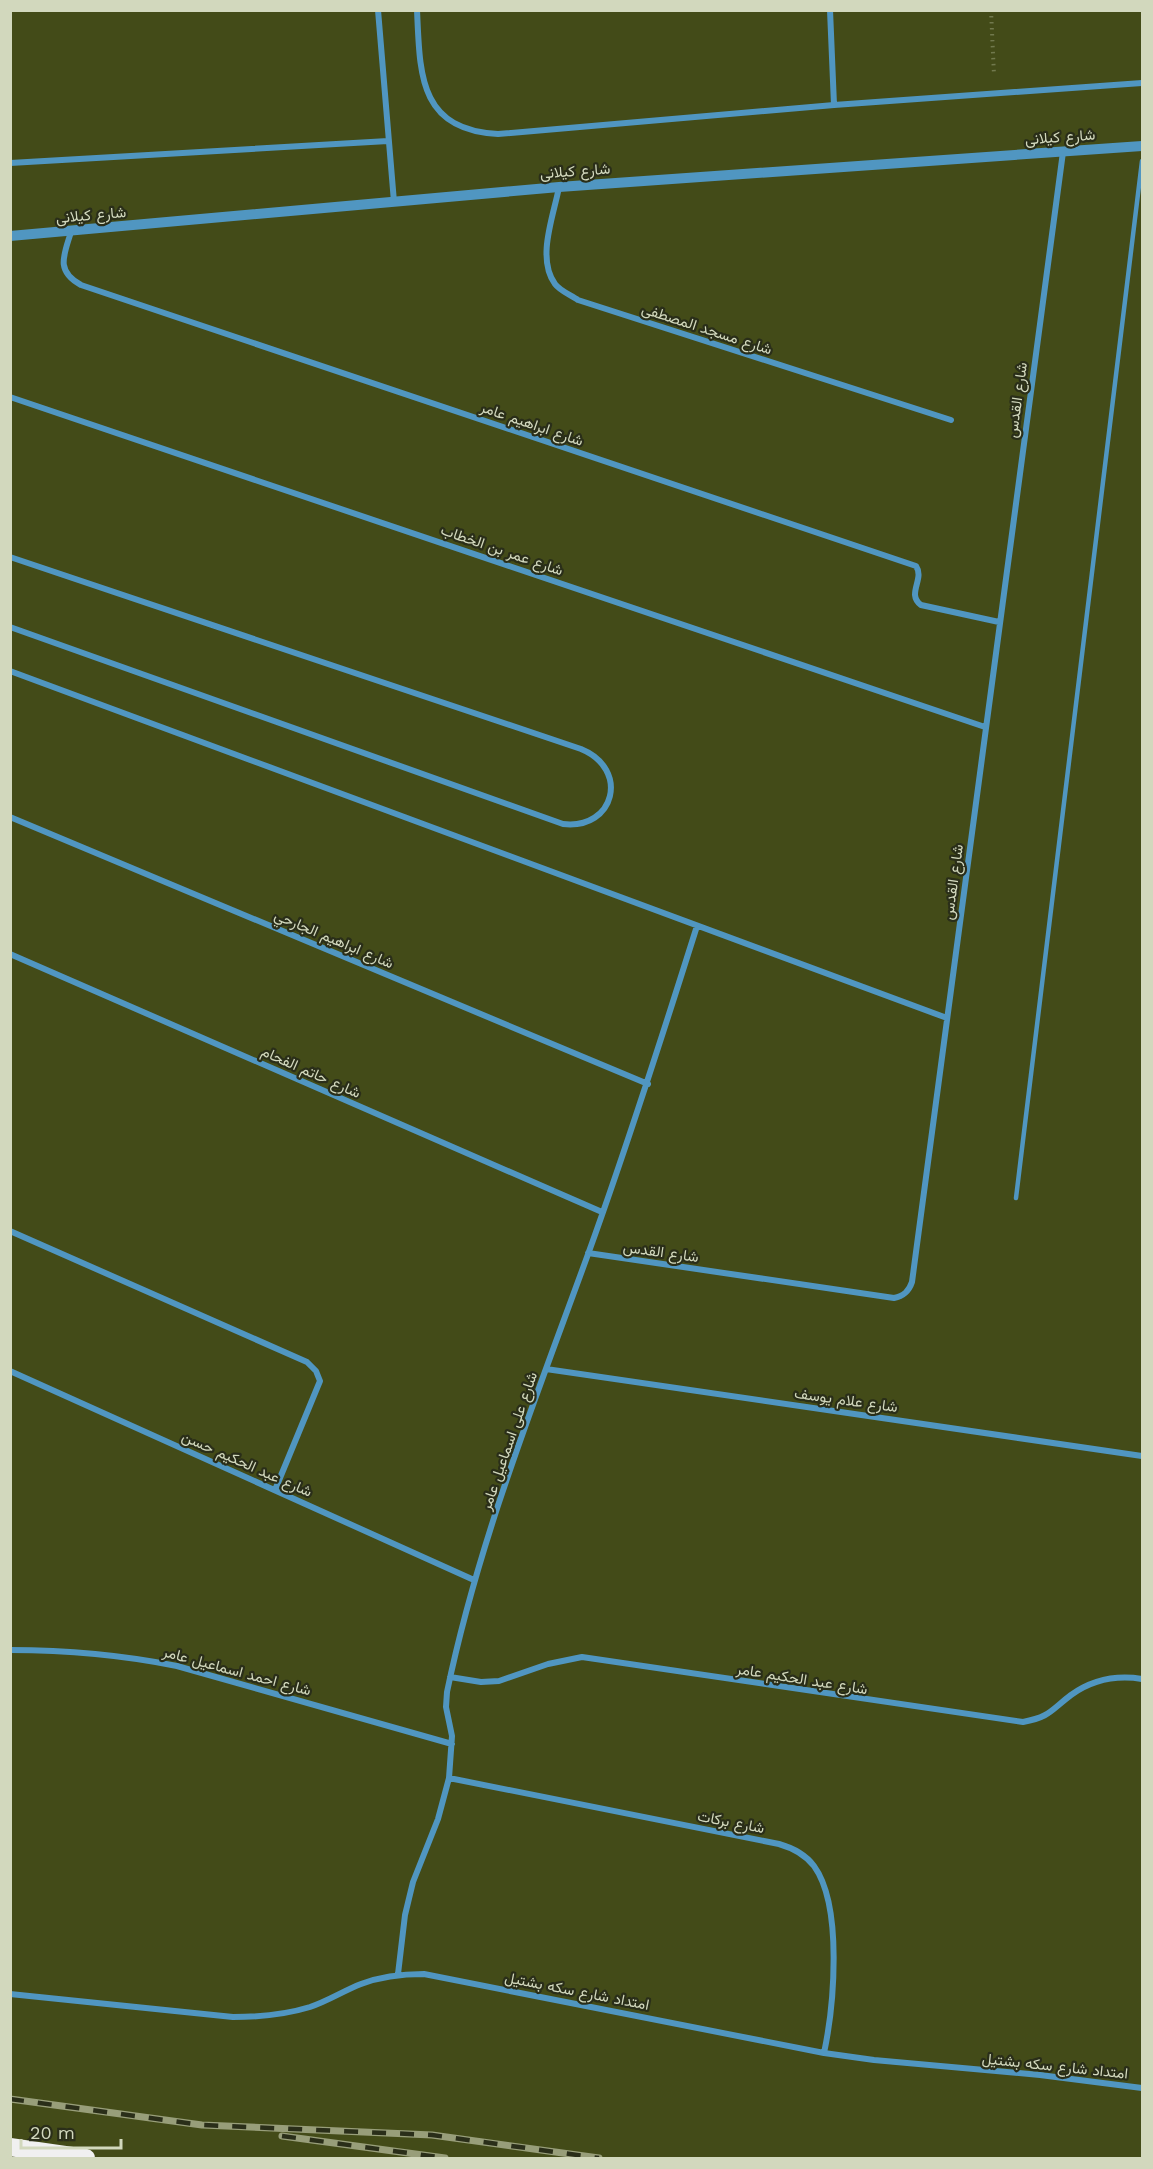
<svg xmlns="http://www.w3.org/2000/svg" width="1153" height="2169" font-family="'Work Sans',Vazirmatn,sans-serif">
<rect width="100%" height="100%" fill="#434b18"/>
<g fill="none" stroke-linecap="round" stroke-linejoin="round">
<path stroke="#71794d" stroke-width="4" stroke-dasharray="1.5 4.5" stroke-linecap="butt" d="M991,10L994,75"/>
<path stroke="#5096c1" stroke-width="4.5" d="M1016,1198L1142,161"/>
<path stroke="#5096c1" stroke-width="6" d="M378,10L394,202
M417,10C420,73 418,130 498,134L834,105L1142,83
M830,10L834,105
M10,163L388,141
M559,187C554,215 536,258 555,284C560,291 571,295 578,300L951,420
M71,232C64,255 55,271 81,285L916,566C925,579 906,594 921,605L999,622
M10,397L985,727
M10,557L581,749C630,769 615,830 563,824L10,627
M10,671L947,1018
M10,817L648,1084
M10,954L602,1212
M10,1231L307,1362L316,1371L320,1381L275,1490
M588,1253L894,1298C904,1296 909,1291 912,1282L1063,152
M546,1369L1142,1456
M10,1371L474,1580
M10,1650C67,1650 122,1655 177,1666L452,1744
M450,1677L481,1682L499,1681L548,1664L582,1657L1023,1722C1050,1717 1051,1710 1071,1695C1092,1680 1117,1675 1142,1679
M449,1778L779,1844C793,1848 805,1854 814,1866C843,1906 834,2006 824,2053
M398,1974L405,1915L413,1882L438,1819L449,1778L452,1736L446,1707L447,1692C478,1543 535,1400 587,1257C627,1147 662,1037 697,926
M10,1994L233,2017C260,2017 284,2015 310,2007C328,2001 343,1991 361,1984C382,1976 402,1974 424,1974L824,2053L874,2060L1040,2075L1142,2088"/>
<path stroke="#5096c1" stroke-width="10" d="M10,236L559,187L1142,146"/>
<path stroke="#f0f0f0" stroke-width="18" d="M10,2147L86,2158"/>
<g stroke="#989e7a" stroke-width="7">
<path id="rail" d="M10,2099L202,2125L432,2135L599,2158
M282,2136L445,2158"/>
</g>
<use href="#rail" stroke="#2a2e19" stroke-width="4.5" stroke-dasharray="14" stroke-linecap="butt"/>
</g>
<g text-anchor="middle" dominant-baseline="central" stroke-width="4.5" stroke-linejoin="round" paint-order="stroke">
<g font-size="15" fill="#d2d8bd" stroke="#2a2e19">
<text transform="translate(1060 137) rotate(-4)">شارع كيلانى</text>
<text transform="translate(575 171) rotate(-4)">شارع كيلانى</text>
<text transform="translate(91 215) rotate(-5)">شارع كيلانى</text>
<text transform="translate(707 329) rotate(18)">شارع مسجد المصطفى</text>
<text transform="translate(1017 400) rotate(-82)">شارع القدس</text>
<text transform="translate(532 424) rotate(19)">شارع ابراهيم عامر</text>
<text transform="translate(502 550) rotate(19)">شارع عمر بن الخطاب</text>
<text transform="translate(953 882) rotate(-82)">شارع القدس</text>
<text transform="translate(334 939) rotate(23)">شارع ابراهيم الجارحي</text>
<text transform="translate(311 1072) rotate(24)">شارع حاتم الفحام</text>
<text transform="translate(661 1252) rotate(8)">شارع القدس</text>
<text transform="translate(846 1400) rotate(8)">شارع علام يوسف</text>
<text transform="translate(509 1441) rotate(-71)">شارع على اسماعيل عامر</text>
<text transform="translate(247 1464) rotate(24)">شارع عبد الحكيم حسن</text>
<text transform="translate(237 1671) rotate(15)">شارع احمد اسماعيل عامر</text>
<text transform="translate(802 1679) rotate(9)">شارع عبد الحكيم عامر</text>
<text transform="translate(731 1822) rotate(11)">شارع بركات</text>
<text transform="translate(577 1991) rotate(11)">امتداد شارع سكه بشتيل</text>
<text transform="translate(1055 2066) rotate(6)">امتداد شارع سكه بشتيل</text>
</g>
</g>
<rect width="1153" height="2169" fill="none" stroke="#d2d8bd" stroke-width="24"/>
<path d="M21 2139v9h100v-9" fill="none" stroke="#d2d8bd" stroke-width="3"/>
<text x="30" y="2139" font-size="18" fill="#d2d8bd" stroke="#2a2e19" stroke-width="4.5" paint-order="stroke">20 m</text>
</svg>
